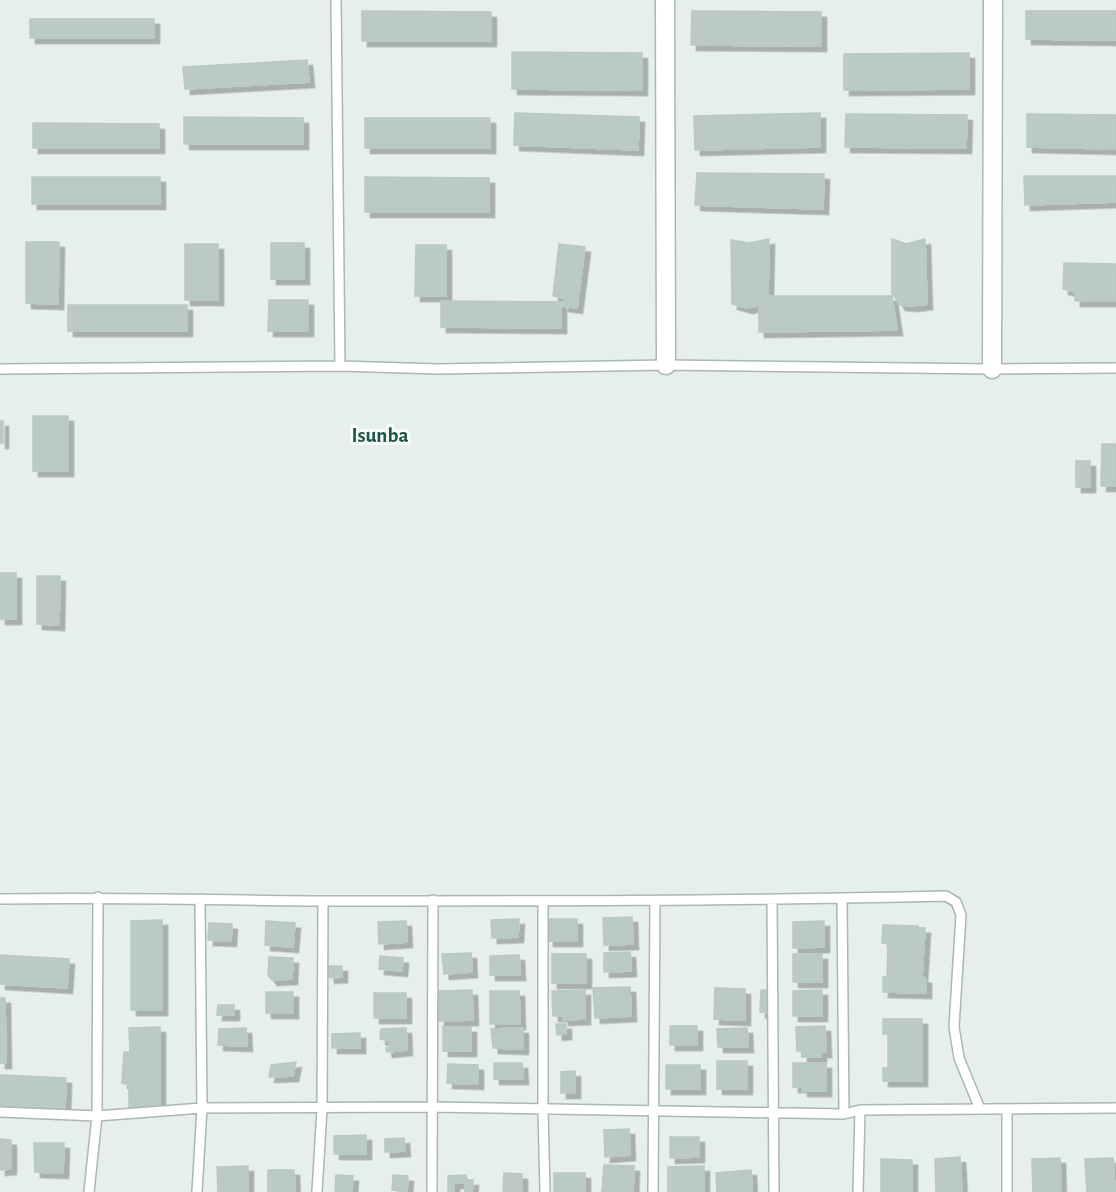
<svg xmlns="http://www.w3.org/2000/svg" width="1116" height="1192" font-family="'Alegreya Sans',sans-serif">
<defs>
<filter id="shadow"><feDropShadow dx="5.5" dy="5.5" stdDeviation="0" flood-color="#0004"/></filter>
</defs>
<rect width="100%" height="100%" fill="#e6efeb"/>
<path fill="#bbcac4" stroke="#b8c9c2" stroke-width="1.5" filter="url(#shadow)" d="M362,11L491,12V41H362Z
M692,11L821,12V46L691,45Z
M1026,11H1116V40L1026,39Z
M30,19H154V38H30Z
M512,52L642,53V90L512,89Z
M969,53V89L844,90V54Z
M307,60L309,82L185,89L183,67Z
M515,113L639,117L638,150L514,145Z
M820,113V147L695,150L694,116Z
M846,114L967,115L966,148L845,147Z
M1027,114L1116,115V149L1027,147Z
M184,117L303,118V144H184Z
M365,118H490V148H365Z
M33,123L159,124V148H33Z
M697,173L824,174L823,209L695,205Z
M1024,176H1116V202L1025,205Z
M32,177H160V204H32Z
M365,177L489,178V212H365Z
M769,239L768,294L757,306L747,308L732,304L731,240L749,243Z
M892,239L906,244L925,239L927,304L913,306L900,305L892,293Z
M26,242H59L58,304L26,303Z
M271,243H304V279H271Z
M185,244H218V300H185Z
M559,244L585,247L577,308L563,306L564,298L553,296Z
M416,245H446V296H415Z
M1064,263L1116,264V301H1075V292L1063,289Z
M768,296H892L897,330L759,332V308Z
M269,300H308V331H268Z
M441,301L561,302V328L441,327Z
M68,305H187V331H68Z
M33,416H68V471H33Z
M0,421H3V443H0Z
M1102,444H1116V486H1101Z
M1076,461H1090V487H1076Z
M0,573H16V619H0Z
M37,576H60L59,625L37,624Z
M632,917L633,944L604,945L603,918Z
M519,919L518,937L492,938L491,920Z
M548,919H577V941H548Z
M162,920V1010H131V921Z
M266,921L295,923L293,947L265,945Z
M406,921L407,942L379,944L378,922Z
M824,921V947L793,948V922Z
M209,923L232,924L231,941L208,940Z
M883,925L918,926V928H925L922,977L926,978V993L883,992V977H887L888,943H882Z
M630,952L631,971L604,972V953Z
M471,953L472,972L444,974L442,954Z
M552,954H586V983H552Z
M793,954H822V982H793Z
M0,955L69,959L67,988L0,984Z
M519,955L520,975H490V956Z
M380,956L403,958L402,971L379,969Z
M269,957L293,958L292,979L272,980L268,975Z
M328,966H342V977L329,978Z
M630,987L631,1016L595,1018L593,988Z
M715,988L745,989V1020L714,1019Z
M472,990L473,1020L439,1021V991Z
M585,990V1019L563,1020V1016H553L552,991Z
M761,990H771L770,1013L760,1012Z
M822,990V1016H793V991Z
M490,991H519L520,1024H490Z
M266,992H293V1013H266Z
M374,993H406V1018H374Z
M0,998H5L6,1063H0Z
M218,1005H234V1015H217Z
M883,1019H922V1081H883V1068H888V1034H883Z
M556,1024H566V1034L557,1035Z
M670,1026H697V1045H670Z
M825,1026L826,1052H821V1057H802V1051H797L796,1027Z
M160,1027V1110L129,1108V1085L122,1083L124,1052H130L129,1028Z
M443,1027H471V1051H443Z
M246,1028L247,1046L218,1045L219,1029Z
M406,1028L407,1050L387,1052L386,1048L390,1047L389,1041L380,1039L381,1029Z
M523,1028V1049L493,1048L491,1029Z
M747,1028L748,1047H718L717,1029Z
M360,1033V1048H332V1034Z
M717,1061H747V1089H717Z
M296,1062L293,1076L269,1077L271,1065Z
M494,1063H522L523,1079H494Z
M793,1063H826V1091H802V1087H793Z
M448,1064L478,1065V1084L447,1083Z
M666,1065H700V1089H666Z
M575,1071V1093H561V1072Z
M1,1075L66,1078L65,1111L0,1107Z
M629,1129L630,1155L605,1157L604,1130Z
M366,1135V1154H334V1136Z
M670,1137H699V1157L670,1158Z
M404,1138L405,1151L385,1152V1139Z
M0,1139L11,1140V1169L0,1170Z
M34,1143H64L63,1173L35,1172Z
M960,1157L962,1192H936L935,1159Z
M1060,1158L1061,1192H1033L1032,1159Z
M1113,1158L1115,1192H1087L1085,1159Z
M881,1159L912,1160V1192H881Z
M604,1165L634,1166L633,1192H602Z
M248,1166V1192H218L217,1167Z
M704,1166V1192H668V1167Z
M268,1170H294L295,1192H268Z
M751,1170L752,1191L717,1192L716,1173Z
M504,1173L522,1174V1191H503Z
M554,1173H585V1192H554Z
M336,1175L353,1176L352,1191H335Z
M393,1175L408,1176L407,1191L392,1190Z
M466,1175L467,1180H473L472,1192H465V1183H454V1191H448V1176Z"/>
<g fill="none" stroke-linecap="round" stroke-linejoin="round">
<g stroke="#a8b8b2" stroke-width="12">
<path id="lane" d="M336,0L340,366
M0,369L340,366L438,369L666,365L992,369L1116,368
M0,899C108,897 215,900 323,901C531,901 738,901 946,896L956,902L961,915L954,1027L959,1058L980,1109
M842,899L844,1114
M772,900L774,1192
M543,901V1109L545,1192
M1007,1110V1192
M0,1112L97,1116L202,1108L431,1107L844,1114L860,1110L1116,1108
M89,1192L97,1116L98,897
M197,1192L202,1108L200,899
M317,1192L322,1109L323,901
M432,1192L433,900
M653,1192L655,901
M858,1192L860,1110"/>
</g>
<g stroke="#a8b8b2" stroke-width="21">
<path id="street" d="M665,0L666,365
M992,369L993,0"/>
</g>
<use href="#lane" stroke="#fff" stroke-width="9"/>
<use href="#street" stroke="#fff" stroke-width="18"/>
</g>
<g text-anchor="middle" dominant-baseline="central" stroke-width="6" stroke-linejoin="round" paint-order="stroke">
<g font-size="21" font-weight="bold" fill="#1f5548" stroke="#f7fbf9">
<text x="380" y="435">Isunba</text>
</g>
</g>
</svg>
